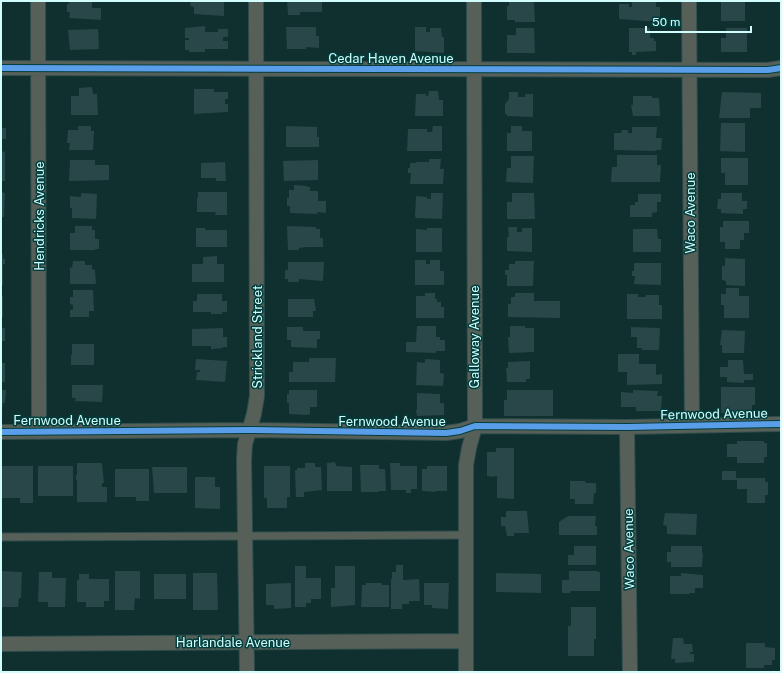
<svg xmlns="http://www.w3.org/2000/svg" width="782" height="673" font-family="'Public Sans',sans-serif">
<rect width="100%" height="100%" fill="#103030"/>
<path fill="#294648" d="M69,1H92V8H101V20L69,18L70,12H67V4H69Z
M191,1H224V16L194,14V7L190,6Z
M287,1H322V12H300V15H288Z
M509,1H534L535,22H515V20H507V6H509Z
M632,1H656V7H660V20L656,19V21H645L619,19V4H629V7H632Z
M721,1H745V21H721Z
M205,26V32H218V29H228V37H223V41H228V49H205V52H189V50H185V40H189V38H185V28Z
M286,27H316V36H319V48L306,47V49H287Z
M415,27H426V32H430V28H441L442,37H444V53L415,51Z
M516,28H534L535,53H507V35H516Z
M629,28H650V38H654V41H656V51L636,52V55H632V52H629Z
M726,28H747V52H721V38H726Z
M98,29L99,49L70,50L68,30Z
M92,87L93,94H97L98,115H71V96H79V88Z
M194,89H214V92H228V99H225V104H228V112L194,114Z
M429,91H438L439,100H443V116H415L416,94H426V96H428Z
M509,92H518V97H525V94H533V117L507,116V114H505V104L509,99Z
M722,92L761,93V108H750V118H719Z
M633,96H652V98H659L660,116H633L631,105H633Z
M721,123H745V152L720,151Z
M78,126H91V131H94L93,150H69L70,143H67L68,130H78Z
M286,126L317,127V137H319V147H286Z
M433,126H442V151H407L408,129H427V132H432Z
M511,126H522V131H532V151H507V133H511Z
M632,127H657L656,138H662L661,150H656V151L614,150V133H621L622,130H628V133H632Z
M1,128H6V139H1Z
M1,151L5,152V181H1Z
M617,155H657V165H661L660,182H611L612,167H617Z
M511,156H534L533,183L506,182L507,168H511Z
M721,158H748V185H725V173H721Z
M429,159H441L440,169H444L443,184H410L411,173H408V168H410V163H416V162H429Z
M70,160H95V165H109V180L69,181Z
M318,160V180L284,181L283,161Z
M225,162L226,181H216V178H201V163Z
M294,185L307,186V187H310V191H318V201H326V213L317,212V214L290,213V206H287V198H289V190H294Z
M1,192L5,193L4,217H1Z
M198,192H227V215H215L216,212H197V198H198Z
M81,193L97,194L96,219L72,218V208H70V196L81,197Z
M431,193H443L442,219L416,218L415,216L416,196L427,197V199H431Z
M512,193H534L535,219H507V202H512Z
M721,193H742V201H747V209H743V214L721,213V209H717L718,199H721Z
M638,194H661V202H657V212L652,213V217H630V205H635V202H638Z
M723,221H749V233H744V240H740V249H725V242H720V227H723Z
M75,226H92V230H95V239H99V249H95V250H70V233H75Z
M287,226L316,227V229H320V238H323V247H306L299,248V250H288Z
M508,227H517V232H522V228H532V252L507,251V237H509Z
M196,228H205V230H227V247H196Z
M427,228H442V252H416V229L427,230Z
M633,229H657L658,239H661V252H633Z
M1,254H3V259H5V264H3V285H1Z
M217,256V264H224V282H192V264H203V257Z
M725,258L745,259V286L726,285V281L722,280V266H725Z
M415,260H426V264H430V260H440V271H444V285H415Z
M73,261H85V265H92V269L95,270L96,284H70V267L72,268Z
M515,261H534L533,286H507V275H505V270H509V264H515Z
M288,262H324L323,281L299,279V282H288V279H285V270H288Z
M634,263H661V285L634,284L635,276H632V271H634Z
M726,288H739V296H749V318H724V305H721V294H726Z
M73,290H93L94,311H89V317H70V310H73V305L70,304V297H73Z
M425,293H435V299H437V302H441V307H444V318H416V296H425Z
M515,293H534V301H560V318L508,317V304H511V297H515Z
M197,294H222V301H227V312H222V314H211V312H193V301H197Z
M627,294H638V297H646V295H659V305H662V319H627Z
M1,296H3V317H1Z
M288,299H314L316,311H313V317H288Z
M417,326H436V337H440V340H445V351H436V353L406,352V342H416Z
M510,326H525V328H534V352L509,353L508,337H510Z
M287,327H303V331H320V339H317V348L291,347V340H287Z
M631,327L660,328L659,350H642V348H637V337H631Z
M1,328H5V341H1Z
M223,328V337H227V347H223V348L211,349V346H192V329Z
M722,330L745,331L744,353H722V345H720Z
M72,344H94V365H71V355H72Z
M618,354H639V364H656V375L662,374V384L627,385V372H618Z
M309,358H336L335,382H289V372H293V362H309Z
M196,359L227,361L225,382L196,380L197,372H200V370H195Z
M425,359L440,360V373L444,374L443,386L416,385L417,362L425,363Z
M728,360H743L744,374H753V380H744V383L727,382V377H720V367H728Z
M530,361V379H526V382H507L506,368H508V362Z
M1,363H5V382H1Z
M72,385H103L102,402L75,401L76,398H72Z
M721,387H755V405H752V413H721Z
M1,390H6L5,403H3L2,411H1Z
M289,390H317V407H310V414L307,415L289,414V403H287V394H289Z
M507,390H553V416H504V400H507Z
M633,390L658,391L657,396H662L661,411H636V407H621V392L633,393Z
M417,393L440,394V403H444V415L417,416L416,410H417Z
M737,441H764V443H767V457H764V463H737V457H727V444H737Z
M496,448H514V499L497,498V476H494V477L487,476V452H496Z
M335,462L336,466L352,467V491H327V463Z
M77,463H102L104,483H102V487H107V502H77V480H76V475H77Z
M305,463H315V467H321L322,490L304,492V497H296L295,470H297V468H305Z
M390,463H400V466H417V489H411V493H406V490H391Z
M360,465H379V469H385L386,491H379V492H361Z
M1,466H33V503H20V498H1Z
M38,466H73V496H38Z
M264,466H290V497H287V508H267V498H264Z
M427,466H447V491H436V492L422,491V469H427Z
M152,467H187V493H154Z
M115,469H149V501H136V497H115Z
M722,471H736V478H765V482H768V495H765V503H747V489H737V480H722Z
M195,477H215V487H220V509L195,508Z
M570,481H585L586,483H596V493H594L593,504H575V499H570Z
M506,511H527L529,533H514V536H507L505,526H501V517H506Z
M665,513L697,514L696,535L667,534V526L663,525Z
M568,516H596L595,526H597V535H559V522Z
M574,546H596V565H568V555H574Z
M671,546H702V553H703L702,567H671V562H667V552H671Z
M396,565H403V580L419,579L420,601H409V604H402V609H391V579H392V572H396Z
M295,566H306V578H321V599H311V603H306V607H295Z
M335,566H355V605L331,607V588H335Z
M1,571L22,572L21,598H19L18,607H2Z
M115,571H140V599L135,598L134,610H115Z
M569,571H598V572H600V591H570V593H562V580H569Z
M39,572H52V578H66L65,607H48V602H38Z
M193,573H217L218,610H193Z
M496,573L541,574V593L496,592Z
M681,573L703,575V588H695V593H690V594H670V576H681Z
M79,574H89V579H109V601H104V607H86V602H77V580H79Z
M154,574H186V599H154Z
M291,583V608L274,609V605H266V584Z
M366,583H382V585H389V607H361L362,585H366Z
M424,583H449L448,609L432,608V605H424Z
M571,607H596V639H594V656H568V626H571Z
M673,638H683L684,644H692L693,652H690V654H694V662L675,663V659H671Z
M746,643H765V647L775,648V660H772V665H764V668H746Z"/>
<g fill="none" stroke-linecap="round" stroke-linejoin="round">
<g stroke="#314e4e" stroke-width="9">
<path id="lane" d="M1,537L465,535"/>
</g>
<g stroke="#314e4e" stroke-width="16">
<path id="street" d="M38,1L39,432
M689,1L692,425
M1,68L768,70L781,68
M627,427L630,672
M1,432L248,430L446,433L460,431L475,426L627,427L781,424
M1,644L465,641
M247,672L244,460L245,444L254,414L257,396L256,1
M466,672V465L469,448L475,426L474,1"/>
</g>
<use href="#lane" stroke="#576058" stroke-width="7"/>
<use href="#street" stroke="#576058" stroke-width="14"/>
<g stroke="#023e3d" stroke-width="8">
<path id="cycleway" d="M1,68L768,70L781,68
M1,432L248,430L446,433L460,431L475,426L627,427L781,424"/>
</g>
<use href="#cycleway" stroke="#5a9eea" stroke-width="6"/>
</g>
<g text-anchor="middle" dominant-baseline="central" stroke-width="3" stroke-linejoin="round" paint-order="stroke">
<g font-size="13" fill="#d1fefc" stroke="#023e3d">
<text x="391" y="58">Cedar Haven Avenue</text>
<text transform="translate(690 213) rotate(-90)">Waco Avenue</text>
<text transform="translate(39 216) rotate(-90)">Hendricks Avenue</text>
<text transform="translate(257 337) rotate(-90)">Strickland Street</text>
<text transform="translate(474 337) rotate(-90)">Galloway Avenue</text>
<text transform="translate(714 414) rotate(-1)">Fernwood Avenue</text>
<text x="67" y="420">Fernwood Avenue</text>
<text x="392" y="421">Fernwood Avenue</text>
<text transform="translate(629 549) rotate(-91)">Waco Avenue</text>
<text x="233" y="642">Harlandale Avenue</text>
</g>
</g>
<rect width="782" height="673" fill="none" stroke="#d1fefc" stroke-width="4"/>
<path d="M646 26v6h105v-6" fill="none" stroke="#d1fefc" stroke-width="2"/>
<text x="652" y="26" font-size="12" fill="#d1fefc" stroke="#023e3d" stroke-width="3" paint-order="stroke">50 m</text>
</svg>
